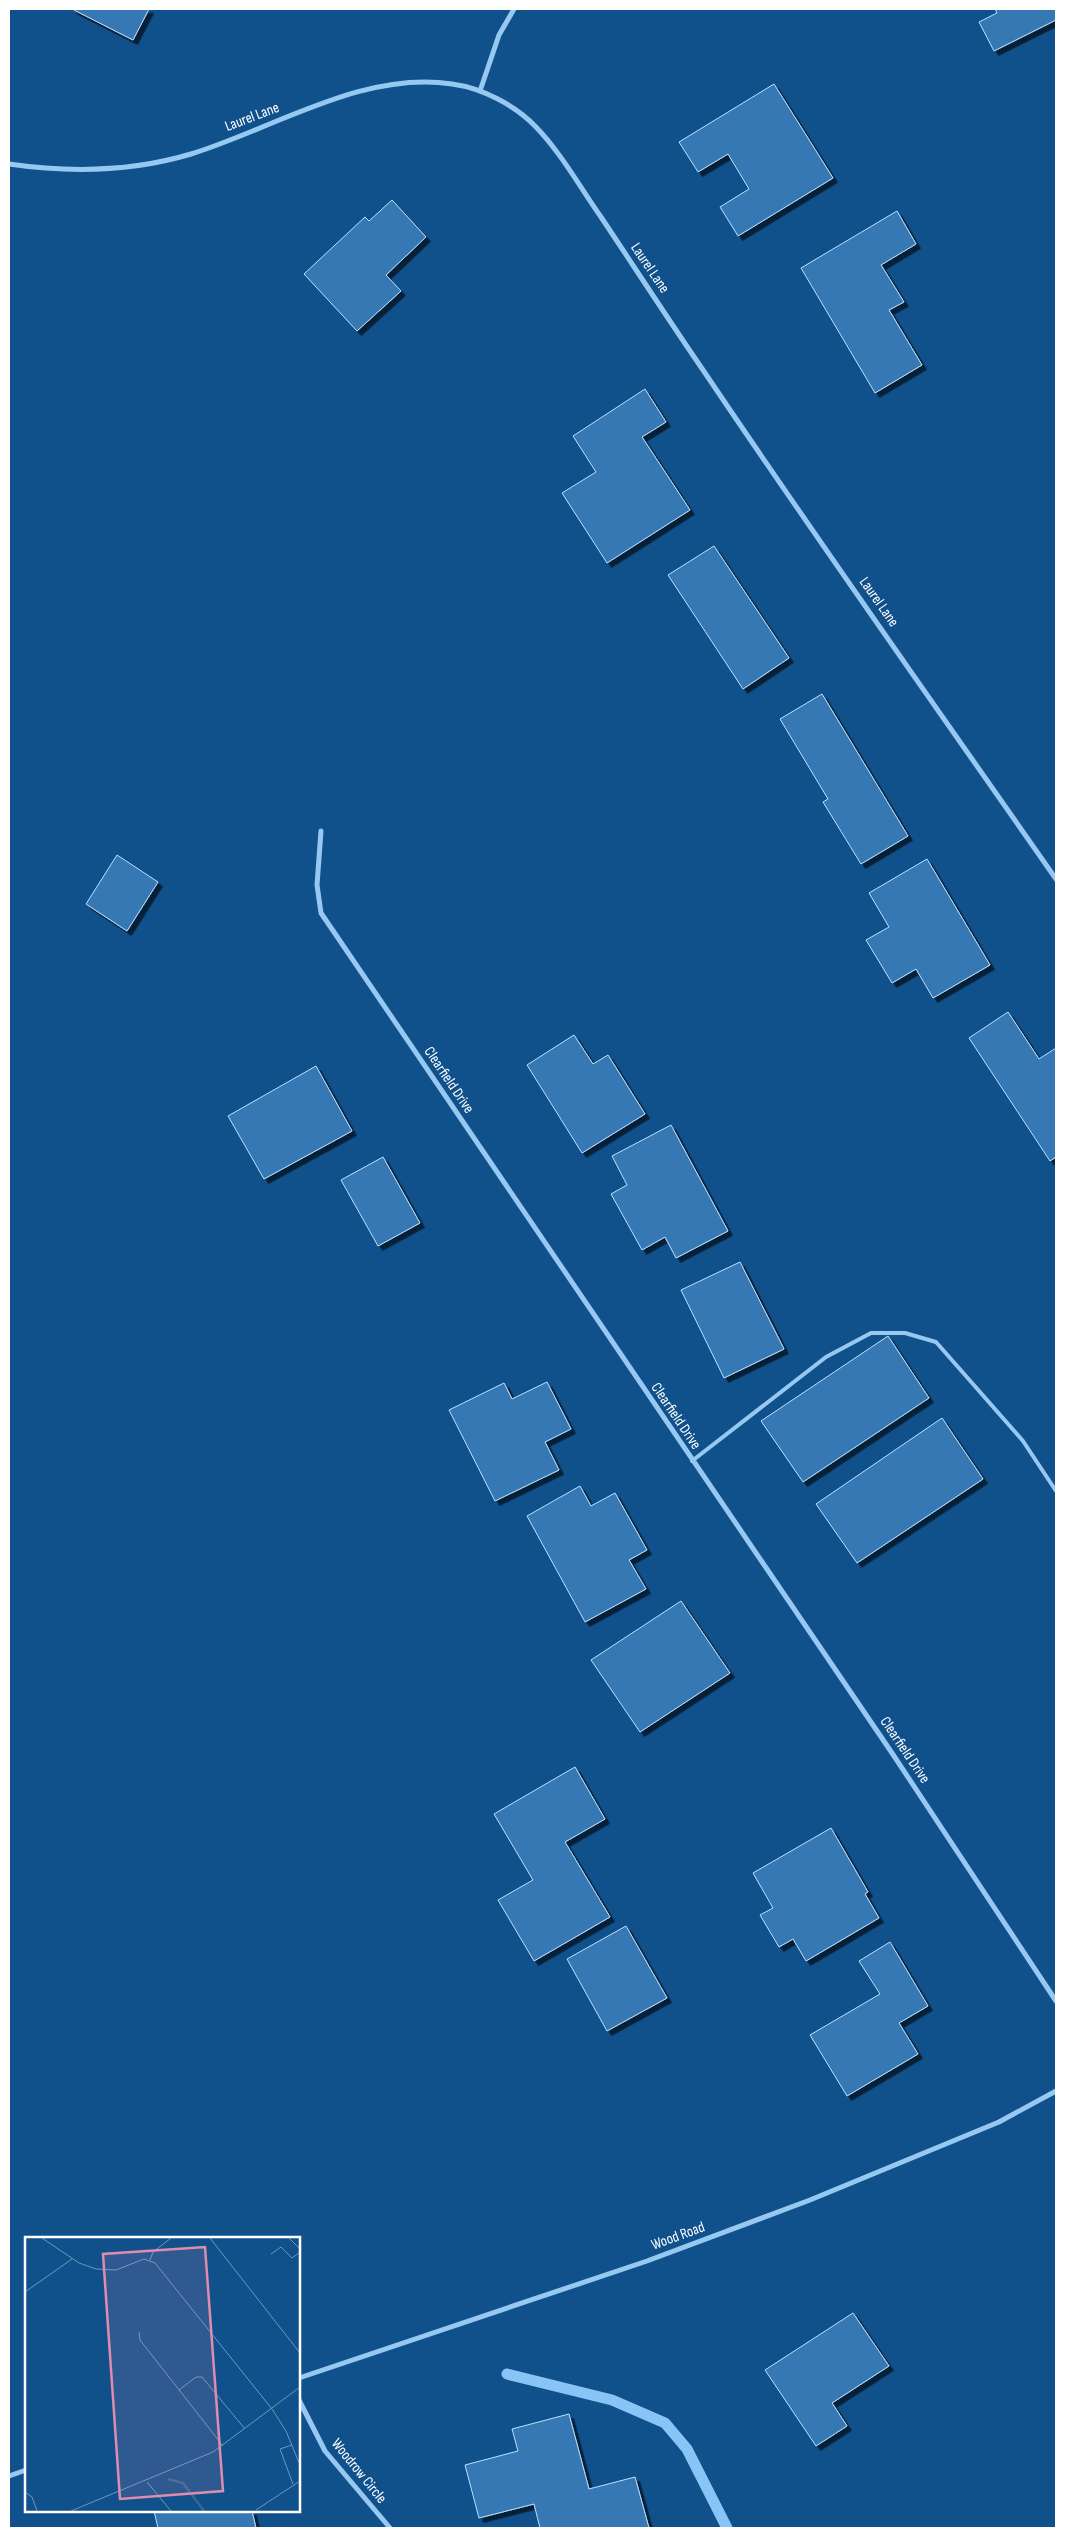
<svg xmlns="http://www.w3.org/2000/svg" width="1065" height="2537" font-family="'Sofia Sans Condensed',sans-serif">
<defs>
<filter id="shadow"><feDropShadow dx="4.5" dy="4.5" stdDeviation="0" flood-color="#0009"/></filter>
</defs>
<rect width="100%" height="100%" fill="#10518c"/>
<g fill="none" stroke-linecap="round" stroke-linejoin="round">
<path stroke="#89c4f6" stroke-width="11" d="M507,2374L612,2400L665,2423L687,2449L727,2528"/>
</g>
<path fill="#3478b4" stroke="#bee0fd" filter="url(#shadow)" d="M72,9H149L133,40Z
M995,9H1056V20L994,51L979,22L997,13Z
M774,84L833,178L738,236L720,207L749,189L728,154L698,172L679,142Z
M392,200L426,237L386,275L401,291L357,331L304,274L365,217L369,221Z
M897,211L916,244L881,265L904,302L889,310L922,365L875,393L801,268Z
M645,389L666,422L642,437L690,510L607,563L562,493L596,472L573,436Z
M714,546L789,658L743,689L668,575Z
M822,694L908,836L861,864L823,802L828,799L780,719Z
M117,855L158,882L127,931L86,904Z
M927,859L990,965L933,998L916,969L892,983L866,940L889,927L869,893Z
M1008,1012L1039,1059L1056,1048V1157L1050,1161L969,1038Z
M574,1035L593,1064L608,1055L645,1114L582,1153L527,1065Z
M316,1066L352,1131L264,1179L228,1116Z
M671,1125L728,1231L676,1258L665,1237L642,1250L611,1194L627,1185L612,1156Z
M383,1157L420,1223L378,1246L341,1180Z
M740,1262L784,1349L724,1378L681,1290Z
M888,1336L929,1398L803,1482L761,1421Z
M547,1382L571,1429L545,1442L559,1470L495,1501L449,1410L504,1383L512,1399Z
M942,1418L983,1479L857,1563L816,1504Z
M580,1486L591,1506L615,1493L647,1550L629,1560L646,1589L585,1622L527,1516Z
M681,1601L730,1673L640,1732L591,1660Z
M575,1767L605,1819L565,1842L610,1917L534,1961L498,1900L533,1880L494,1814Z
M831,1828L868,1892L865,1894L879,1918L806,1961L793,1939L779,1947L760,1915L773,1908L753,1873Z
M626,1926L667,1998L607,2031L567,1959Z
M890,1942L928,2006L899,2023L918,2054L847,2096L810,2035L880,1994L859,1961Z
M853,2313L889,2366L832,2403L847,2426L816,2446L765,2370Z
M569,2414L589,2489L635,2477L649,2528H540L534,2504L479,2518L465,2465L518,2451L512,2429Z
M154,2511H252L256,2528H158Z"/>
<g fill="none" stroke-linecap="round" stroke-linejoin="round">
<path stroke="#97c8f2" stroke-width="4" d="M692,1461L826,1357L871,1333H905L936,1342L1023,1441L1056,1491"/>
<path stroke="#97c8f2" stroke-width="5" d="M480,91L499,35L514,9
M9,164C71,173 131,172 191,154C273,129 363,70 452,84C482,88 515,105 536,127C561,153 580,187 601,217C635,268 668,319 703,370C818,541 938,710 1056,879
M321,831L317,885L321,913L892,1753L1056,2001
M299,2378L647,2261L810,2200L999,2122L1056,2091
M299,2400L325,2451L390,2528
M9,2476L26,2470"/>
</g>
<g text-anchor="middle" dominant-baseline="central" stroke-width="4" stroke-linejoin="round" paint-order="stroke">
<g font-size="15" fill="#fff" stroke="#10518c">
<text transform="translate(252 117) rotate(-21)">Laurel Lane</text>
<text transform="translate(650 268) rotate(56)">Laurel Lane</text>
<text transform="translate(879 602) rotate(55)">Laurel Lane</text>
<text transform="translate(449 1080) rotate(56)">Clearfield Drive</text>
<text transform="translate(676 1416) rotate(56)">Clearfield Drive</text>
<text transform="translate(905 1750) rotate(56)">Clearfield Drive</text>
<text transform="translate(678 2236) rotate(-20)">Wood Road</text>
<text transform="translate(359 2471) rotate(51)">Woodrow Circle</text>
</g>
</g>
<g transform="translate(25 2237)">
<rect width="275" height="275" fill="#10518c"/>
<path fill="none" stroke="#376894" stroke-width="2.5" d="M143,242L158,246L179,274"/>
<path fill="none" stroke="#7097ba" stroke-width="1" d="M17,1L54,26L71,32L91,33L119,22L130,26L247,172L261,194L275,228M185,1L275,116M264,1L275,12M246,17L256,10L267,21L275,15M125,23L128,15L146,1M0,55L47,22M114,95L115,103L198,209M154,153L171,140H177L220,192M267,208L255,212L268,247M122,245L146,274M0,255L7,260L12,274M231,273L275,244M46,274L188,215L275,150"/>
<path fill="#e08cad" fill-opacity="0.15" stroke="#e08cad" stroke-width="2.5" d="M180,10L198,254L95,262L78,17Z"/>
<rect width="275" height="275" fill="none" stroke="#fff" stroke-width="2.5"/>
</g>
<rect width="1065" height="2537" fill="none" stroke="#ffffff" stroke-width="20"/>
</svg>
